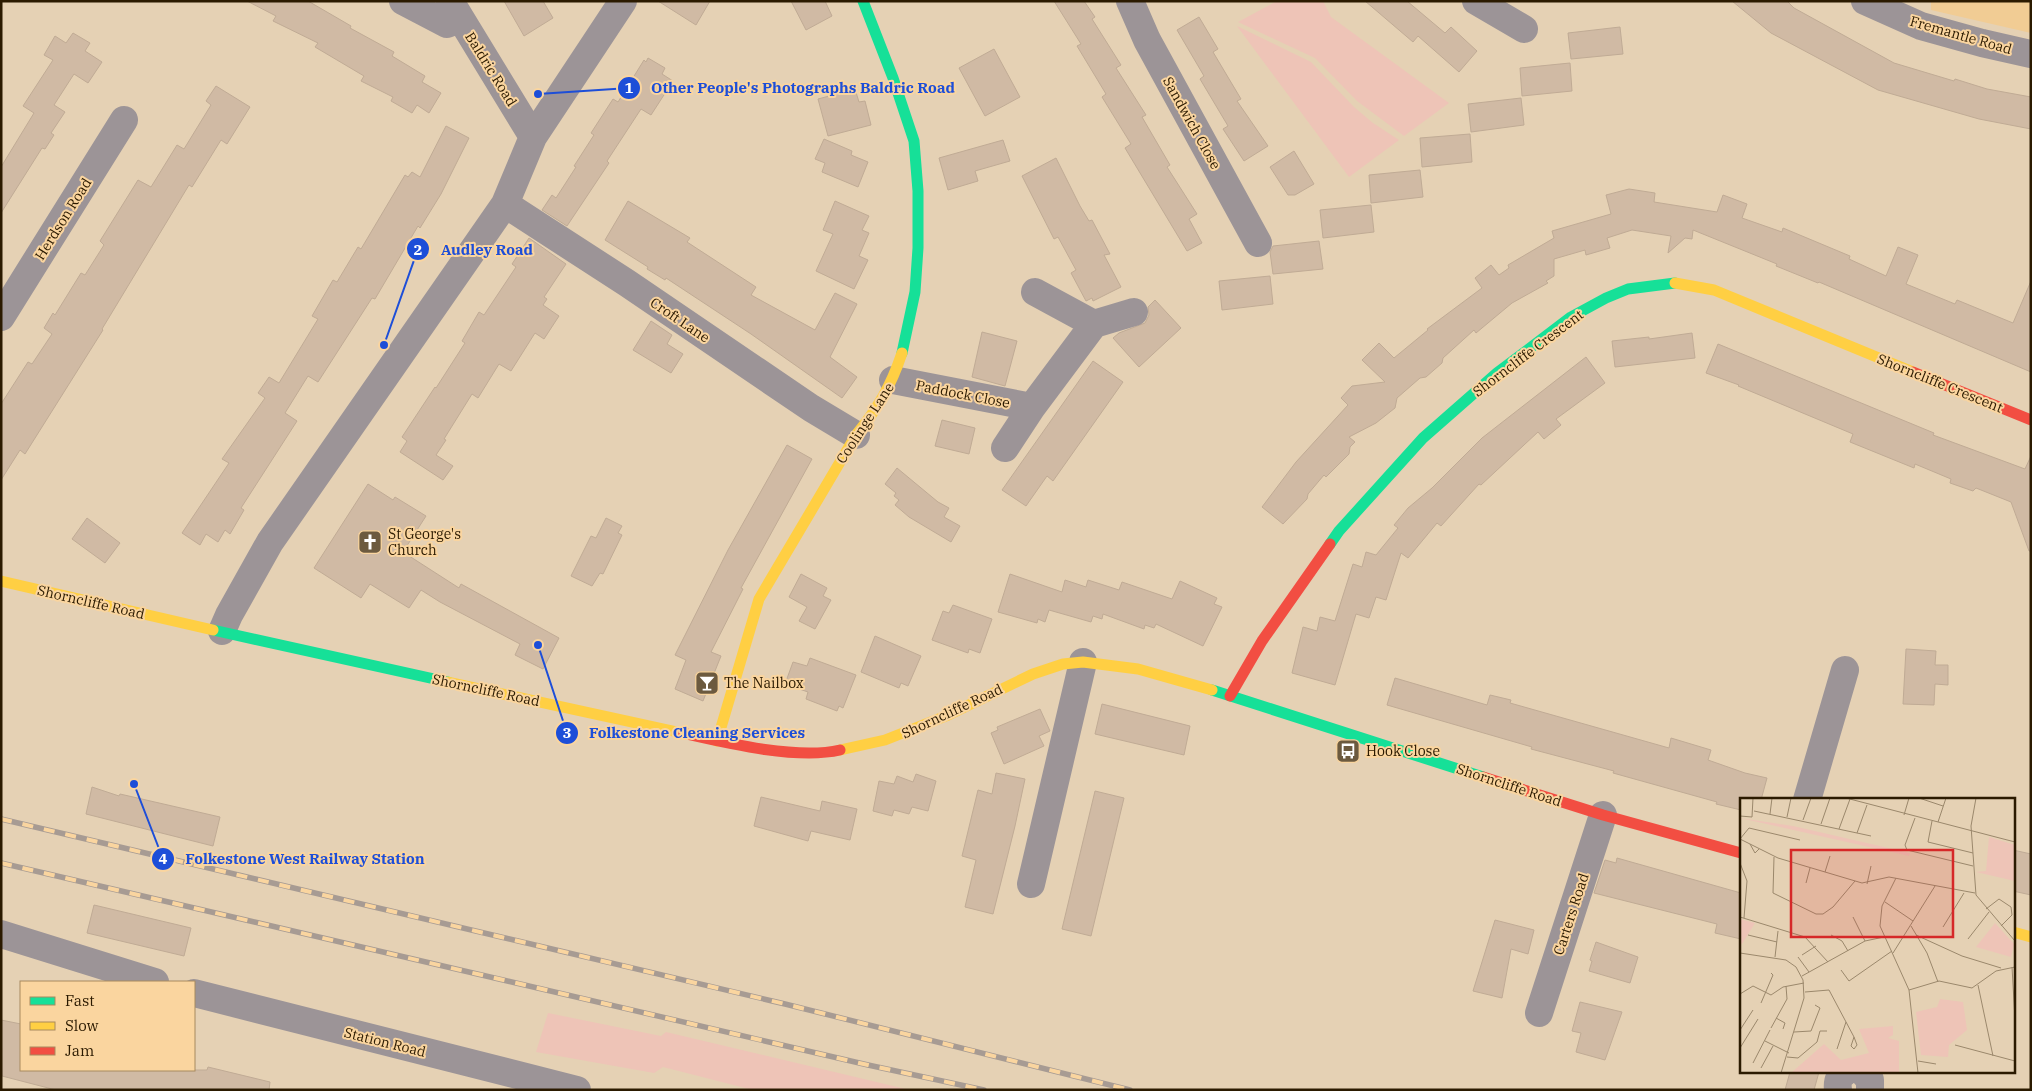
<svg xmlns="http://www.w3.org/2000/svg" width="2032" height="1091" font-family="'IBM Plex Serif',serif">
<rect width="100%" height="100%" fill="#e5d1b4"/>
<path fill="#f1cc94" d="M1931,1H2031V33L1931,10Z"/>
<path fill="#eec4b7" d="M1277,1H1323L1331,17L1449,103L1404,136L1357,101L1315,58L1238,22Z
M1237,26L1311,62L1354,107L1373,123L1399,140L1349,177Z
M548,1013L661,1036L666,1032L910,1090H753L663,1067L654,1073L536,1052Z"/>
<path fill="#d0baa4" stroke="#c0ab95" d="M247,1H308L351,26L350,28L394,52L392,56L425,76L422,82L441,93L429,113L417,105L412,113L391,101L393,97L361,81L364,76L315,47L318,43L273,21L276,16Z
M504,1H543L553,18L524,36Z
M658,1H710L696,25Z
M791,1H825L832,16L806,30Z
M1054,1H1084L1095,17L1092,19L1121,65L1116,68L1146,115L1142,117L1170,165L1167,167L1197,214L1189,219L1202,243L1187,251L1125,148L1131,144L1102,97L1106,94L1077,46L1081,44Z
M1365,1H1407L1445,33L1451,27L1477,51L1459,72L1418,36L1413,42Z
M1732,1H1787L1794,8L1894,63L1954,81L1955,79L1987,89L2031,97V129L1979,119L1878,90L1771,33Z
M1199,17L1218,49L1213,52L1241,99L1237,101L1268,146L1244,161L1223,129L1228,126L1200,79L1204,76L1177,30Z
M1620,27L1623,54L1571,59L1568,33Z
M73,33L90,43L85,51L102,62L88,83L74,74L54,105L65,112L51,133L54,135L45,149L42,148L1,213V167L34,113L23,106L53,60L44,55L55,36L66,43Z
M994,49L1020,97L985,116L959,68Z
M648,58L665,68L662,74L673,81L651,115L641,109L607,161L609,163L567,226L542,210L552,195L556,198L576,167L574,166L594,135L591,133L613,99L618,102L644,60L646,62Z
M1570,63L1572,91L1522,96L1520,68Z
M216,86L250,107L227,144L221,140L192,187L189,185L102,329L103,330L25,454L20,450L1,480V404L28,362L32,364L52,334L44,328L53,313L55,315L81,273L85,275L104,245L100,241L138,180L151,187L177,145L184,149L211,105L206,101Z
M855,89L859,102L865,101L871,125L828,136L818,99Z
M1521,98L1524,125L1471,132L1468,104Z
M446,126L469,138L441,194L420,228L418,226L375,299L372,298L318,382L308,376L285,413L297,421L241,508L244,510L230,534L225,530L218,542L206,534L200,545L182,533L229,463L222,459L265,398L258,393L269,377L279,383L318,319L312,316L333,280L337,282L358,247L361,249L405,175L408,177L412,172L420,177Z
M1470,134L1472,162L1422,167L1420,138Z
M824,139L852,151L851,155L868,162L858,187L822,172L825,163L815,159Z
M1003,140L1010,161L975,171L978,181L948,190L939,158Z
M1294,151L1314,184L1295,195H1288L1270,167Z
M1056,158L1080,206L1089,221L1092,220L1110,254L1104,255L1121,287L1093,301L1092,298L1086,301L1071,273L1076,270L1058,237L1054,239L1022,176Z
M1420,170L1423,197L1371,203L1369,175Z
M1629,189L1655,193L1654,202L1717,212L1723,195L1747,204L1742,218L1782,232L1783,228L1850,256L1849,259L1886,276L1898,247L1918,255L1906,284L1955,304L1957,300L2013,323L2031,281V372L1819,282L1818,283L1776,266L1777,264L1693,230L1692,239L1685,238L1668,253L1671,236L1632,230L1607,238L1610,248L1586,255L1585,250L1554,259V276L1546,281L1548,283L1512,303L1476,333L1474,330L1443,358L1442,363L1426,377L1420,378L1397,398L1395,408L1376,423L1349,437L1355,442L1350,447L1349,454L1326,477L1324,475L1308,494L1307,499L1283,524L1262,507L1296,462L1348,405L1341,398L1352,386L1385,382L1362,360L1379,343L1394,358L1428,330L1427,329L1482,288L1475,278L1491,265L1499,275L1509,268L1508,265L1554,238L1552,231L1611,214L1606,195Z
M628,201L690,238L687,242L756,287L751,295L815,330L835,293L857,304L830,357L857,377L842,398L751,334L666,278L665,280L647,269L648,267L605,240Z
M835,201L869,216L862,230L869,233L859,256L868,260L854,289L816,271L833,234L823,230Z
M1371,205L1374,232L1323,238L1320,210Z
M529,238L566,264L544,297L547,299L543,305L559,316L544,339L535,333L511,371L499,364L478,398L472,394L444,439L446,440L436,455L453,466L443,480L400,452L407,441L402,437L435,387L436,388L465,343L462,341L479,312L484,315L516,267L512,264Z
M1319,241L1323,269L1273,274L1270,252L1273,246Z
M1270,276L1273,304L1222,310L1219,281Z
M1155,300L1181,328L1139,367L1113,338L1119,333L1145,323L1149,315L1148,307Z
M651,321L672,335L667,344L683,354L671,373L633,350Z
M982,332L1017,341L1005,386L972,377Z
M1692,333L1695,358L1615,367L1612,341L1649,337V339Z
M1718,344L1934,433L1933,435L2025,469L2031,456V551H2029L2011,502L1976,488L1973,491L1950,483L1951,479L1915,464L1914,468L1850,442L1853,434L1738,386L1739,385L1706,373Z
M1586,357L1605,383L1556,419L1561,425L1544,439L1538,432L1481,485L1479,484L1441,526L1437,523L1408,558L1401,553L1386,600L1376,597L1369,618L1356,614L1335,685L1292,673L1303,627L1317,631L1320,617L1335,621L1353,564L1362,567L1366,552L1376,555L1398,528L1394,525L1408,508L1432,488L1482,438Z
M1093,361L1123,382L1053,481L1047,476L1026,506L1002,490Z
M942,420L975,428L969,454L935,446Z
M787,445L812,459L741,588L743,589L711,652L721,656L703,701L675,689L686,660L675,655L728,550Z
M897,468L938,502L949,508L944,517L960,526L951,542L909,517L895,505L899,500L894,496L896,493L885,484Z
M368,484L393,500L395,497L426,516L403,552L459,588L461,584L559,638L543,669L515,655L520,644L440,602L421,590L409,608L370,584L361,598L314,568Z
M87,518L120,543L105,563L72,539Z
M606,518L622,526L618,533L622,535L603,574L600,573L592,586L571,576L591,536L596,538Z
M801,574L827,588L823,596L831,600L815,629L799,621L807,607L789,597Z
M1010,574L1062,592L1065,580L1086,587L1088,580L1119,590L1122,582L1172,599L1180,581L1217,598L1214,604L1222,607L1203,646L1156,624L1154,628L1145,625L1144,629L1103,614L1102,619L1093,616L1091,622L1049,610L1045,622L1038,619L1037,623L998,612Z
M953,605L992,619L980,653L969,649L968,653L932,640L943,611L949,613Z
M875,636L921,656L908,686L901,683L899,688L861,672Z
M1906,649L1936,651L1935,665H1948V685L1935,684L1934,705L1903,704Z
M810,658L856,675L843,708L839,706L837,711L806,699L808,692L785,684L793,662L807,666Z
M1395,678L1487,705L1490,695L1511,700L1510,703L1669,748L1671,738L1711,750L1708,760L1745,773L1767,778L1761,800H1741V810L1716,804L1717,802L1613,773L1614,771L1531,749L1532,747L1387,705Z
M1102,704L1190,726L1184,755L1095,734Z
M1040,709L1050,731L1039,736L1044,746L1004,764L991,733L998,730L997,727Z
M996,773L1025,779L1015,826L993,914L965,907L976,860L962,856L978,790L992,794Z
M916,774L936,781L928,811L912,807L909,814L894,810L892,816L873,811L879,781L894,784L897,776L913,782Z
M92,787L119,796L120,794L220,817L213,846L86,814Z
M1095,791L1124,798L1091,936L1062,929Z
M761,797L820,811L822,801L857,809L850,840L811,831L808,841L754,826Z
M2013,850L2031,854V895L2013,891Z
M1617,858L1741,893V939L1715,933L1717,924L1594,893L1605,860L1616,863Z
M94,905L191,928L184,956L87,933Z
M1495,920L1534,930L1528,954L1511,949L1502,998L1473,991Z
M1596,942L1638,957L1630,983L1589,971L1592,961L1590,960Z
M1580,1002L1622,1012L1605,1060L1576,1052L1581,1033L1572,1031Z
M1,1020L21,1024V1070H207L208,1067L270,1082L269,1090H56L2,1076Z
M1790,1072H1819L1814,1090H1785Z"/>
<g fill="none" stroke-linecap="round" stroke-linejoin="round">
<path stroke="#9c9497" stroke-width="28" d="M403,1L447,24L460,19
M450,1L533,137
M1130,1L1147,40L1258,243
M1476,1L1524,29
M1865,1L1921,26L1982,43L2031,54
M505,204L627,283L811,408L856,435
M1035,292L1094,324L1134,312
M1,317L124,120
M893,380L1032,407
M1005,448L1032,407L1094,324
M222,631L229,615L270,542L505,204L533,137L623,1
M1807,800L1845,670
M1031,884L1083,662
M1,934L155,982
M194,993L577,1090
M1539,1013L1603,815
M1863,1072L1870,1080V1090
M1838,1090C1837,1082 1838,1077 1845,1072"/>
<path stroke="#16e098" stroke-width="11" d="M863,1L893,78L914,141L918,191V248L915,292L902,353
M1330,544L1339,531L1423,438L1497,373L1571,317L1606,298L1628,289L1675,283
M213,630L448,682
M1212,690L1483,777"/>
<path stroke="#ffcf43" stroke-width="11" d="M1675,283L1714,290L1913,372
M1,581L213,630
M448,682L682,733
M717,741L759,599L856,435C878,408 891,386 902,353
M840,750L885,740L946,716L1033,674L1063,664L1083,662L1138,669L1212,690
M2013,932L2031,937"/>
<path stroke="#f24e42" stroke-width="11" d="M1913,372L2031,420
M1230,696L1262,641L1330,544
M682,733C726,743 797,760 840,750
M1483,777L1603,815L1741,853"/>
<g stroke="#a79b93" stroke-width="5.5">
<path id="rail" d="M1,819L785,1004L1130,1090
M1,863L868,1065L984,1090"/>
</g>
<use href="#rail" stroke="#fad59f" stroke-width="4" stroke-dasharray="11" stroke-linecap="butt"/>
</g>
<defs>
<g id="church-square" transform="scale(1.25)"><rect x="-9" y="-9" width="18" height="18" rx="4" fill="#6c5a3f" stroke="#fad59f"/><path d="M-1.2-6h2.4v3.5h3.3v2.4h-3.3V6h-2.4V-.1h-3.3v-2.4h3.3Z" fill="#fff"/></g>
<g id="bar-square" transform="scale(1.25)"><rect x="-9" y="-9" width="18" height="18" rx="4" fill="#6c5a3f" stroke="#fad59f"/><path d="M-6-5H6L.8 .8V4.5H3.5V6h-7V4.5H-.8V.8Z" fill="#fff"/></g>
<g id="bus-square" transform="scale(1.25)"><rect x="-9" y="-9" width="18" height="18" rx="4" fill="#6c5a3f" stroke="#fad59f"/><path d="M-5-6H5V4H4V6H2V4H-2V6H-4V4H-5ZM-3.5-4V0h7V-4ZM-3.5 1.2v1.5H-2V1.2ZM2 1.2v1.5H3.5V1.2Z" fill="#fff"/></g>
</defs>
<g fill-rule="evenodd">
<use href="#church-square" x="370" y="542"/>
<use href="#bar-square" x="707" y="683"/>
<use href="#bus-square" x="1348" y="751"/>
</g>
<g text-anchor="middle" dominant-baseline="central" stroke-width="4" stroke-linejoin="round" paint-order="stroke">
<g font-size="14" fill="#2b1a00" stroke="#fad59f">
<text transform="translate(1961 35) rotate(16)">Fremantle Road</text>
<text transform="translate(491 69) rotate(58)">Baldric Road</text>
<text transform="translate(1192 123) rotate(61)">Sandwich Close</text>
<text transform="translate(63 219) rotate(-58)">Herdson Road</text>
<text transform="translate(680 320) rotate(34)">Croft Lane</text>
<text transform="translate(1528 353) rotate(-37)">Shorncliffe Crescent</text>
<text transform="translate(1940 383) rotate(22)">Shorncliffe Crescent</text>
<text transform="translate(963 394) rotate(11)">Paddock Close</text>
<text transform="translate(865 423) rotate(-57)">Coolinge Lane</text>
<text transform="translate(91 602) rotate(13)">Shorncliffe Road</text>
<text transform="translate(486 690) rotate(12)">Shorncliffe Road</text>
<text transform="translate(952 711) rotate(-25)">Shorncliffe Road</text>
<text transform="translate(1509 785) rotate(18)">Shorncliffe Road</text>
<text transform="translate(1571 914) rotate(-72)">Carters Road</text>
<text transform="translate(385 1042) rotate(14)">Station Road</text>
</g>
<g font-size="14" fill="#2b1a00" stroke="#fad59f" text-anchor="start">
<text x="388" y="534">St George's<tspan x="388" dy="16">Church</tspan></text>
<text x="724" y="683">The Nailbox</text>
<text x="1366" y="751">Hook Close</text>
</g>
</g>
<g transform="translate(1740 798)">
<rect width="275" height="275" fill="#e5d1b4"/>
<path d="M0,20L53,28L170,55L169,58L160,56ZM249,39L275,47V83L236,74L246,73ZM0,121L15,125L2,146L0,145ZM255,125L274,146L271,159L236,149ZM200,201L223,204L227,232L209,247L208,259L181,257L176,214L197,209ZM153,228V237L148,240L159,243V275H51L84,246L101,262L129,255L119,231Z" fill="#eec4b7"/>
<path fill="none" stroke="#9b886c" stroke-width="1" d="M106,0L275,44M179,0L203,8M236,0L231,28L236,97L275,143M14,13L131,38M30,16L32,0M164,17L169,0M0,18L12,19L13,0M47,19L51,0M175,20L165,47L167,52L233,68M63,22L71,0M192,23L188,44L233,55M198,24L206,0M81,26L90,0M99,31L110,1M117,35L127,7M60,42L9,30L0,41L38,60L122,85L149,79L235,95M10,46L15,55L19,51M34,59L33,95L76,116H83L93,109L115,83M0,65L7,83L4,120M85,74L90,58M156,80L142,108L140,128L169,192L178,275M66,85L70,70M127,86L131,68M145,104L173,123M246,111L259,101L271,109L272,117L261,128M0,119L65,139L88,164M113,119L125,143M171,128L187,155L198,184M203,129L224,95M8,137L37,144M91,137L102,143L108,153M176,137L222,158L261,170M228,141L249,114M0,155L46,162L56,169L63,182L64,200L41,275M153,155L195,88M62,157L76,148M35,159L38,133M58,159L69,174M272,169L275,221M101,172L109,183L152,153M62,178L125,143L144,139M238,187L253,258M169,192L199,183L232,190L256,173L275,169M65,194L89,192L114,239L117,247L114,251L111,248L114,239M0,196L13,188L31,197L43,189L64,185M21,205L33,177L31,175M36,220L45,225L43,231M31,230L47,201L46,188M0,232L13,212M54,234L71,233L80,210L75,207M25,243L49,255M215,247L275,263M0,250L18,221M97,251L106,224M47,259L58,260L77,244L80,233H87M178,263L196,266M13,265L30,232M21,270L33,248"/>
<path fill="#d62828" fill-opacity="0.15" stroke="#d62828" stroke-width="2.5" d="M51,52H213V139H51Z"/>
<rect width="275" height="275" fill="none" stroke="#2b1a00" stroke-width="2.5"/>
</g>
<path fill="none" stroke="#1d4ed8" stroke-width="2" d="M538 94L629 88M384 345L418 249M538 645L567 733M134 784L163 859"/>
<g fill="#1d4ed8" stroke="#fad59f" stroke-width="2">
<circle cx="538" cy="94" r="5"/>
<circle cx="384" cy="345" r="5"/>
<circle cx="538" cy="645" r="5"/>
<circle cx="134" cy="784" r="5"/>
<circle cx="629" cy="88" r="12"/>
<circle cx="418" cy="249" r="12"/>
<circle cx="567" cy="733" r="12"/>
<circle cx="163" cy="859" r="12"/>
</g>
<g font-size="15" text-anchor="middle" font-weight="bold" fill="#fff">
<text x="629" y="93">1</text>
<text x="418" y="255">2</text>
<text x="567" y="738">3</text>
<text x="163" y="864">4</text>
</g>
<g font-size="15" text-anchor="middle" font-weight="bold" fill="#1d4ed8" stroke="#fad59f" stroke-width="4" stroke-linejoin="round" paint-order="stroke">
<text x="803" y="93">Other People's Photographs Baldric Road</text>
<text x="487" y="255">Audley Road</text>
<text x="697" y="738">Folkestone Cleaning Services</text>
<text x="305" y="864">Folkestone West Railway Station</text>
</g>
<rect width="2032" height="1091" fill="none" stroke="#2b1a00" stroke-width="5"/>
<rect x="20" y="981" width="175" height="90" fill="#fad59f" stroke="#a78a5f"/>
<rect x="30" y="997" width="25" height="8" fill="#16e098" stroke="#a78a5f"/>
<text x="65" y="1006" font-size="15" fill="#2b1a00">Fast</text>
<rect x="30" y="1022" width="25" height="8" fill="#ffcf43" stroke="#a78a5f"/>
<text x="65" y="1031" font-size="15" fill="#2b1a00">Slow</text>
<rect x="30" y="1047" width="25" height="8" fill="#f24e42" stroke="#a78a5f"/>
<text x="65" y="1056" font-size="15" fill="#2b1a00">Jam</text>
</svg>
